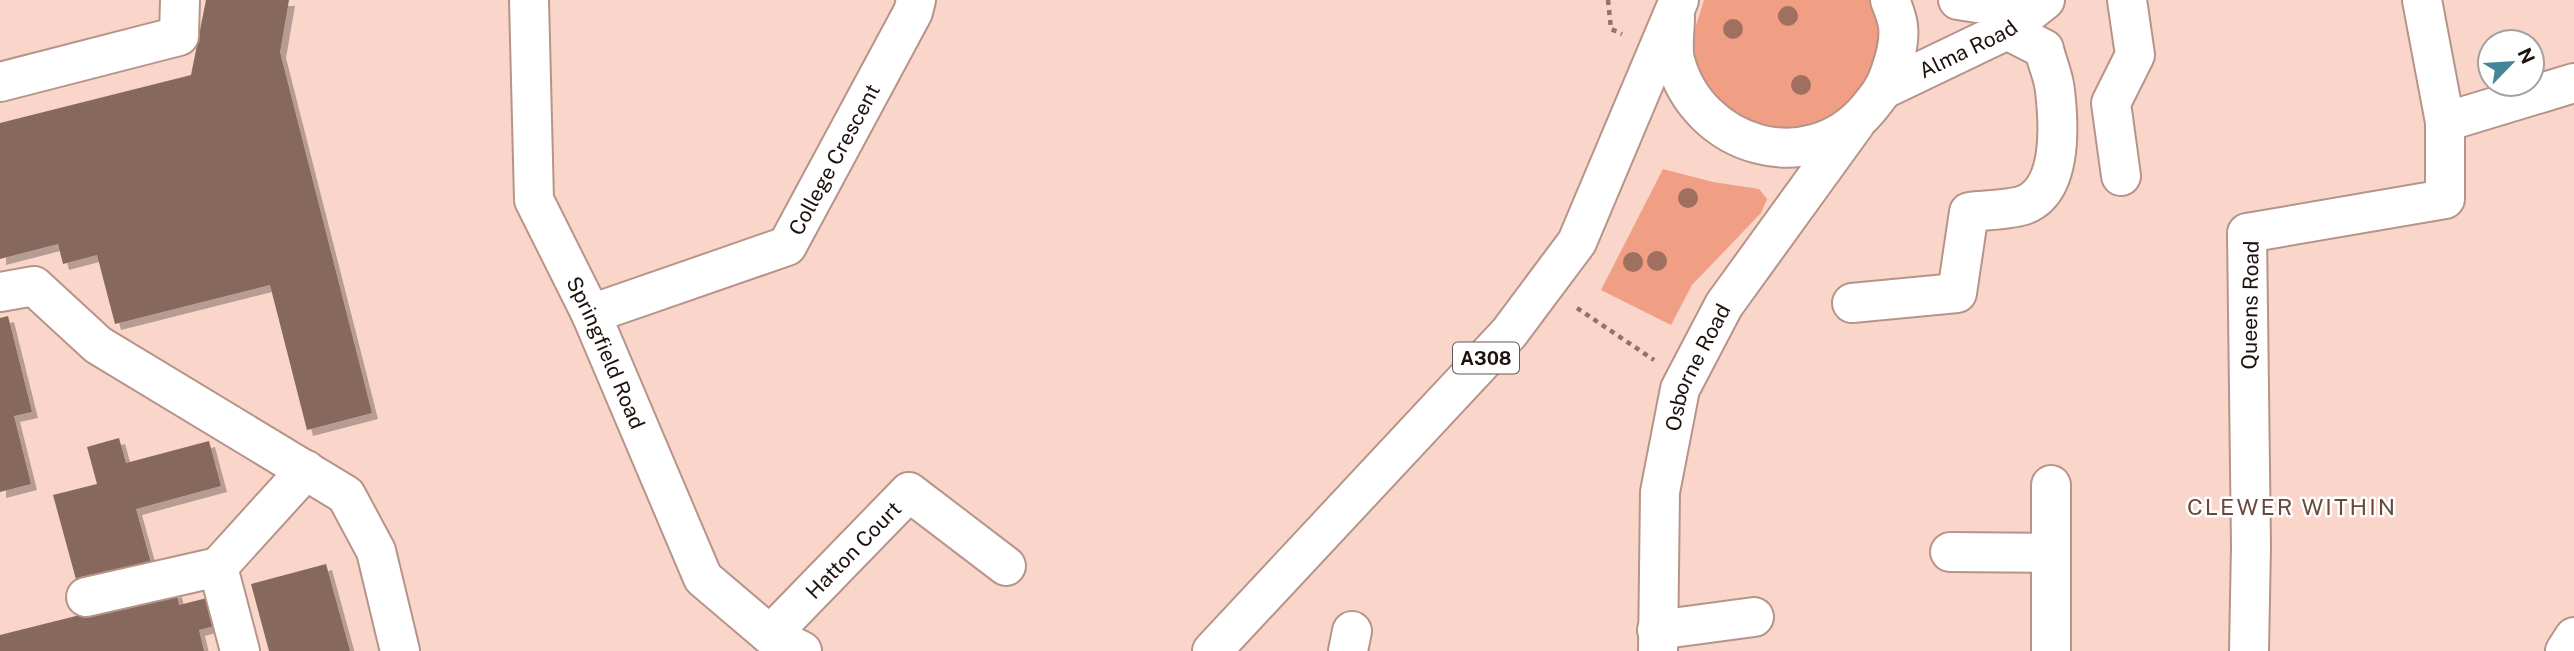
<svg xmlns="http://www.w3.org/2000/svg" width="2574" height="651" font-family="'Public Sans',sans-serif">
<defs>
<filter id="shadow"><feDropShadow dx="6" dy="6" stdDeviation="0" flood-color="#0004"/></filter>
</defs>
<rect width="100%" height="100%" fill="#fad5c9"/>
<path fill="#f09f84" d="M1704,0H1871C1882,20 1888,54 1878,76C1873,86 1824,126 1813,137L1726,117L1695,66L1693,35Z
M1663,169L1713,182L1759,189L1767,199L1761,213L1692,285L1671,325L1601,290Z"/>
<path fill="#87675c" filter="url(#shadow)" d="M206,0H289L280,52L372,413L307,430L270,285L115,324L97,255L63,264L58,244L0,259V123L191,75Z
M8,316L32,412L14,416L31,484L0,492V318Z
M119,438L126,463L209,441L221,486L136,509L151,563L77,583L53,495L97,484L87,447Z
M326,564L350,651H269L251,584Z
M176,591L179,605L207,598L214,626L199,630L204,651H0V635Z"/>
<g fill="none" stroke-linecap="round" stroke-linejoin="round">
<g stroke="#b79489" stroke-width="42">
<g id="minor">
<path id="s1" d="M529,0L534,200L591,314L703,578L770,635L802,651"/>
<path d="M1958,0L1977,3L2044,0"/>
<path d="M0,82L179,36L180,0"/>
<path id="s2" d="M1884,89L2007,30L2045,0"/>
<path d="M2445,122L2574,83"/>
<path d="M2121,176L2111,103L2135,55L2127,0"/>
<path d="M0,292L34,286L98,345L346,495L376,551L400,651"/>
<path d="M1852,303L1957,293L1969,212C1985,210 2010,210 2024,205C2063,190 2059,125 2055,91C2054,77 2047,63 2044,49L2007,30"/>
<path id="s3" d="M591,314L787,246L913,12L916,0"/>
<path d="M2051,485V651"/>
<path d="M1950,552L2051,553"/>
<path d="M86,597L218,567"/>
<path d="M1657,630L1754,617"/>
<path id="s4" d="M770,635L909,492L1006,566"/>
<path d="M240,651L218,567L306,470"/>
<path d="M1348,651L1352,631"/>
<path d="M2249,651L2251,546L2247,233L2445,199V122L2422,0"/>
<path d="M2565,651L2574,637"/>
</g>
</g>
<g stroke="#b79489" stroke-width="42">
<g id="major">
<path d="M1675,17C1675,30 1672,47 1675,60C1698,147 1808,180 1868,109C1878,97 1885,88 1890,73C1895,58 1900,42 1898,26C1897,17 1893,8 1890,0"/>
<path d="M1212,651L1509,333L1577,242L1679,0"/>
<path id="s5" d="M1658,651L1660,492L1680,389L1724,305L1855,124"/>
</g>
</g>
<path stroke="#8d746c" stroke-width="4.5" stroke-dasharray="5 5" stroke-linecap="butt" d="M1608,0L1611,29L1622,34
M1577,308L1654,360"/>
<use href="#minor" stroke="#fff" stroke-width="38"/>
<use href="#major" stroke="#fff" stroke-width="38"/>
</g>
<g fill="#9f7060">
<circle cx="1788" cy="16" r="10"/>
<circle cx="1733" cy="29" r="10"/>
<circle cx="1801" cy="85" r="10"/>
<circle cx="1688" cy="198" r="10"/>
<circle cx="1657" cy="261" r="10"/>
<circle cx="1633" cy="262" r="10"/>
</g>
<g text-anchor="middle" dominant-baseline="central" stroke-width="5" stroke-linejoin="round" paint-order="stroke">
<rect fill="#fff" stroke="#625956" stroke-width="2" x="1453" y="342.5" width="66" height="31" rx="5"/>
<g font-size="19" font-weight="bold" fill="#1e120e">
<text x="1486" y="358">A308</text>
</g>
<g font-size="21" fill="#1e120e" stroke="#fff">
<text stroke="none"><textPath href="#s2" startOffset="93">Alma Road</textPath></text>
<text stroke="none"><textPath href="#s3" startOffset="306">College Crescent</textPath></text>
<text transform="translate(2250 305) rotate(-89)">Queens Road</text>
<text stroke="none"><textPath href="#s1" startOffset="369">Springfield Road</textPath></text>
<text stroke="none"><textPath href="#s5" startOffset="290">Osborne Road</textPath></text>
<text stroke="none"><textPath href="#s4" startOffset="119">Hatton Court</textPath></text>
</g>
<g font-size="23" letter-spacing="2" fill="#684940" stroke="#fff">
<text x="2292" y="506">CLEWER WITHIN</text>
</g>
</g>
<g transform="translate(2511 63) rotate(65)"><circle r="33" fill="#ffffff" stroke="#a5a09f" stroke-width="2"/>
<path d="M0-5L12 26L0 18L-12 26Z" fill="#448597"/>
<text y="-10" font-size="19" font-weight="bold" text-anchor="middle" fill="#1e120e">N</text>
</g>
</svg>
